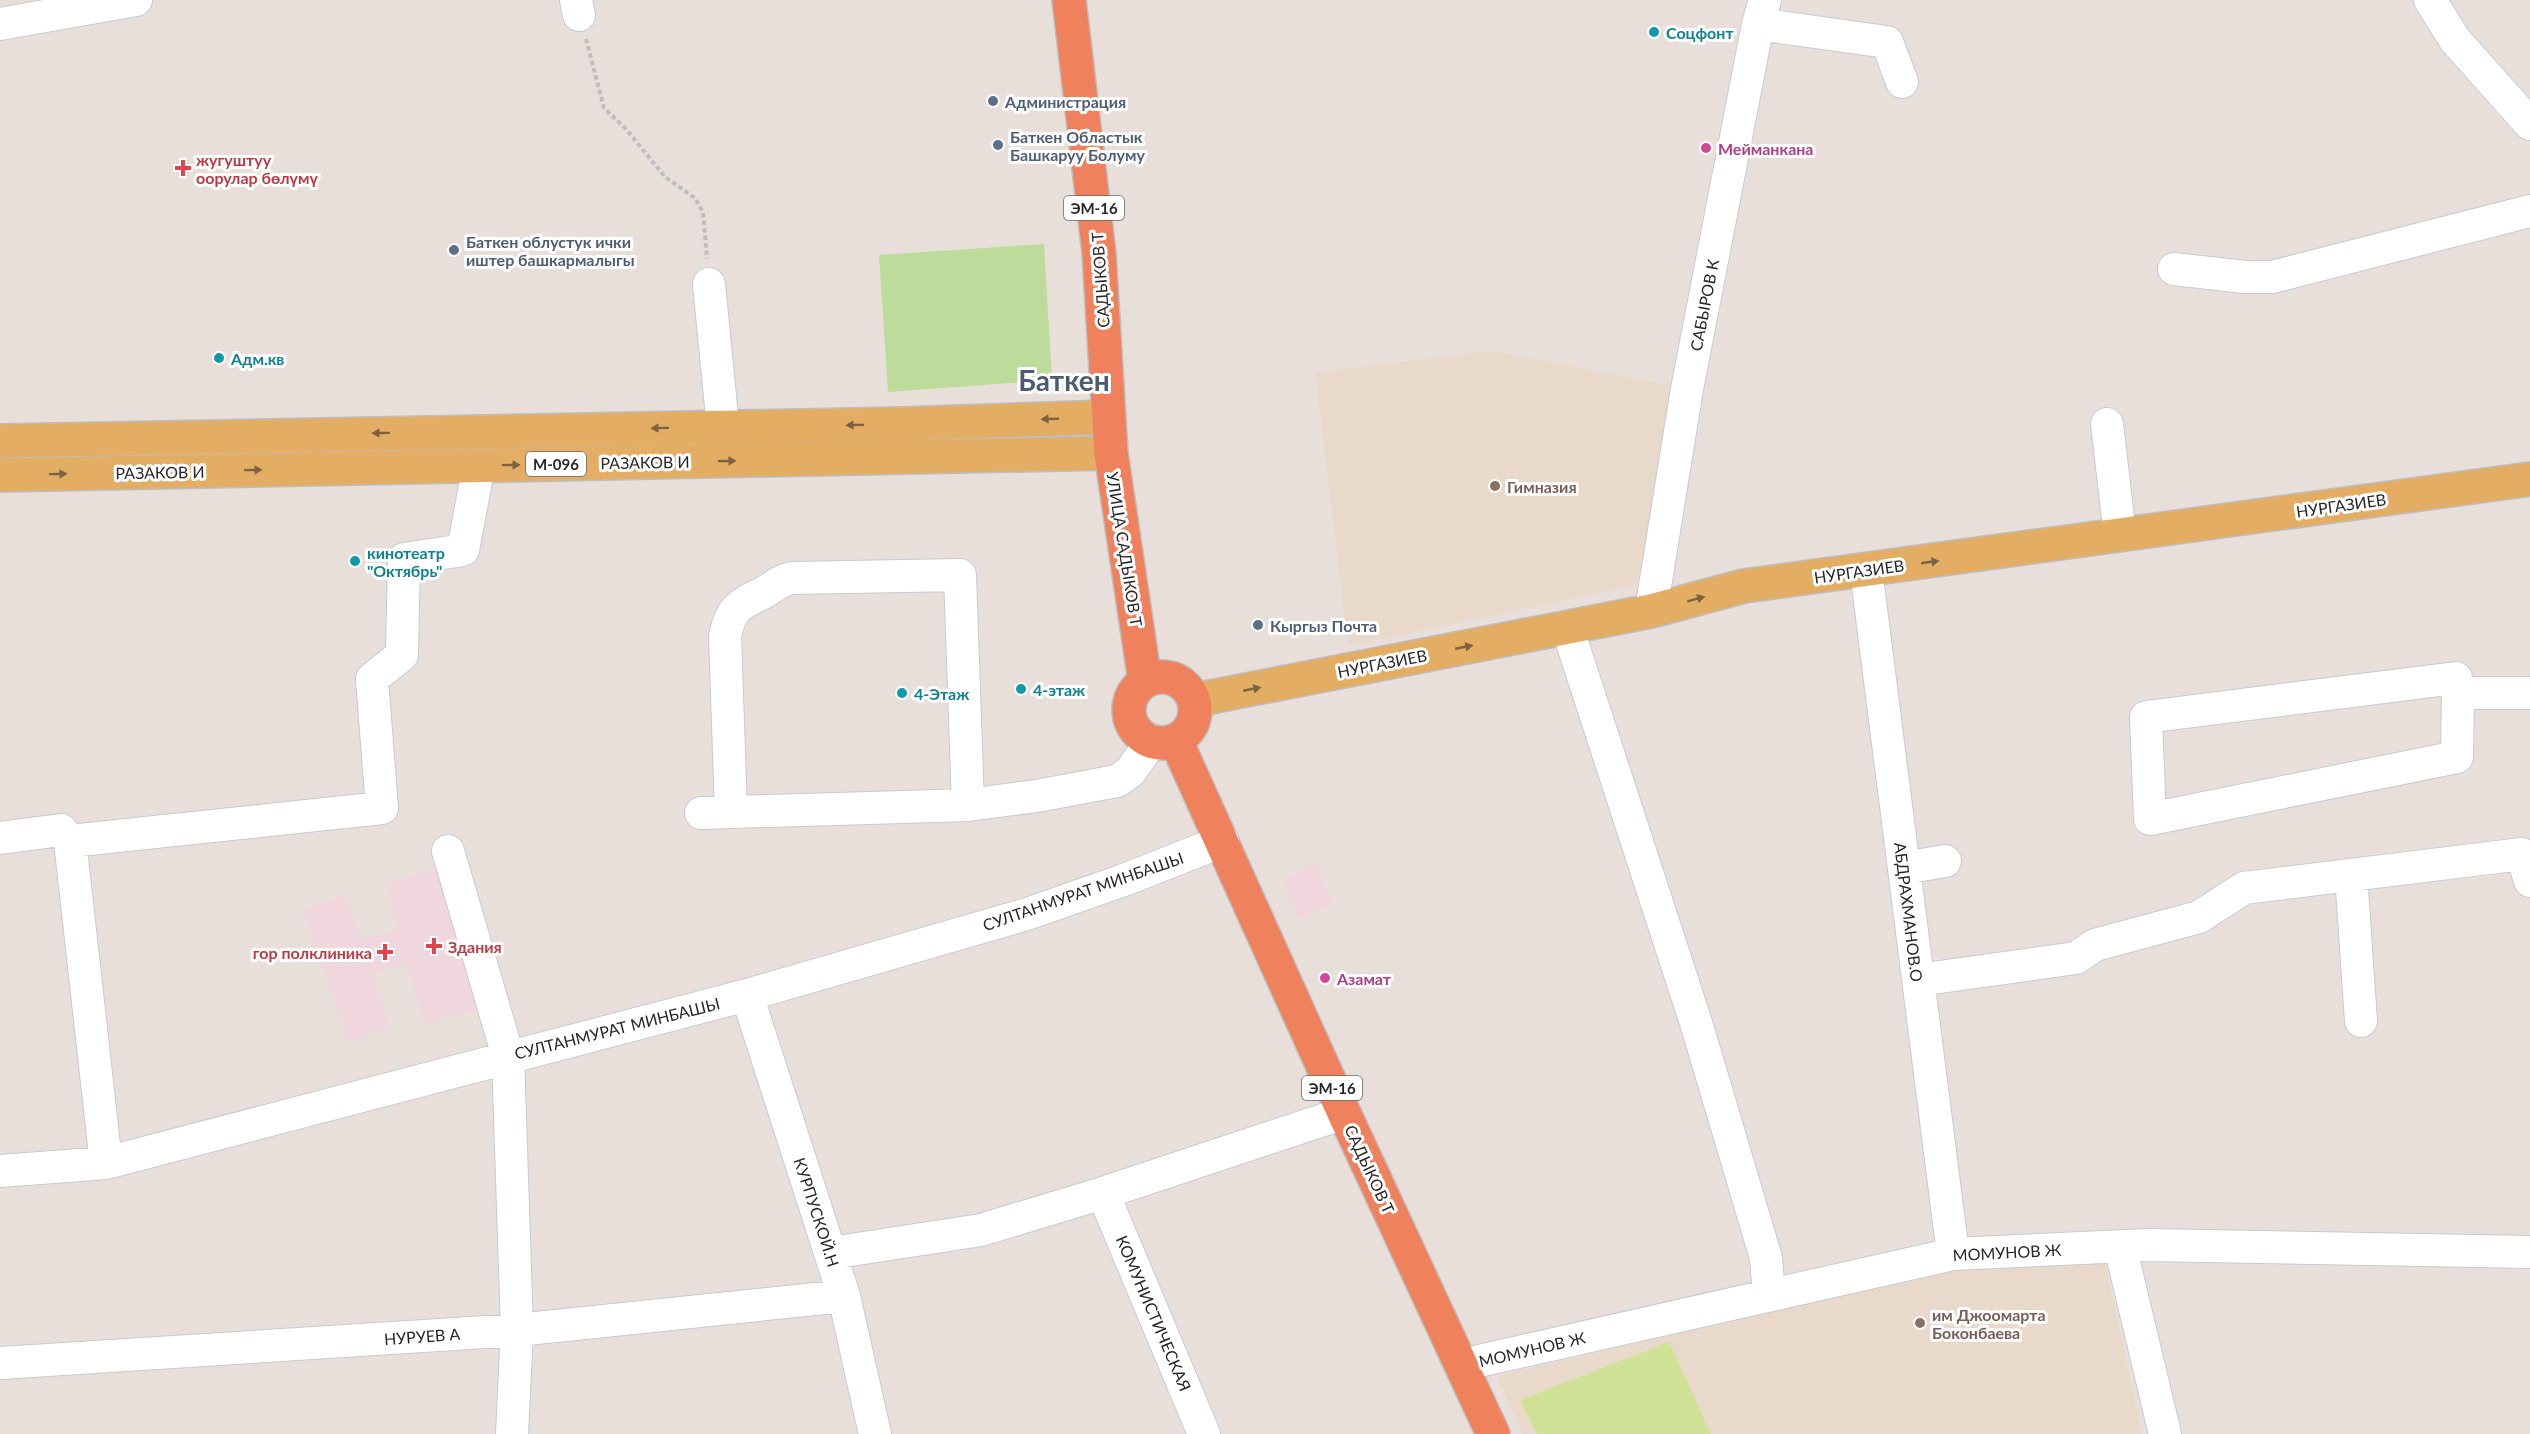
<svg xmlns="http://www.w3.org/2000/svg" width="2530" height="1434" font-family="Lato,sans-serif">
<rect width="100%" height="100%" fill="#e9dfda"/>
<path fill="#e9d9ca" d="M1492,351L1685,388L1636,585L1348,646L1315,372Z
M2105,1262L2142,1434H1522L1497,1376L1947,1269Z"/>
<path fill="#efd7dd" d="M1315,863L1333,903L1299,919L1282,881Z
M444,867L481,1009L424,1024L407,964L372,975L390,1028L349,1042L303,910L345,895L361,940L398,929L386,883Z"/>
<path fill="#bddb9a" d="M1044,244L1052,380L888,392L879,255Z"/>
<path fill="#d0e296" d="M1669,1342L1711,1434H1537L1520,1400Z"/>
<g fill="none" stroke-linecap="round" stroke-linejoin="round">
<g stroke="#c5cbd4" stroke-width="34">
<path id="minor" d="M576,0L579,15
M2430,0L2455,40L2530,124
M0,24L136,0
M1758,24L1887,42L1902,82
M2174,269L2245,277H2272L2530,211
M709,284L723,427
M2107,424L2120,535
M1866,570L1953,1254
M1651,611L1687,389L1758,24L1765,0
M1567,627L1697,1026L1766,1258L1769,1294
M2456,678L2458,693L2457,757L2150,819L2146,717Z
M2458,693H2530
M731,811L725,636C731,607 739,605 763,593C774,587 780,580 792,578L960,575L968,805
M701,813L968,805L1037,796L1117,781L1130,772L1152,741
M0,838L61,830L70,841L106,1163
M70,841L382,808L372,679L402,655L404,559L463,550L479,465
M448,851L508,1056L517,1330L512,1434
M1904,868L1945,861
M2351,875L2361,1021
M1918,980L2076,958L2095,945L2199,917L2244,888L2522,854L2530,881
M747,995L844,1296L875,1434
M0,1171L106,1163L747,995L1027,914L1124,880L1223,841
M1103,1193L1204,1434
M2120,1246L2165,1434
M831,1253L981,1230L1103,1193L1344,1113
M0,1363L517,1330L844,1296
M1461,1365L1953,1254L2148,1245L2530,1252"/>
</g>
<g stroke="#bebebe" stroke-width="36">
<path id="major" d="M0,441L902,424L1108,417
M0,475L1111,453
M1195,700L1651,611L1744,586L2530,479"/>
</g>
<g stroke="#bebebe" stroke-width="36">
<path id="highway" d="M1069,0L1099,253L1111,453L1145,681
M1129 710a33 33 0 1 1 66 0a33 33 0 1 1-66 0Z
M1173,741L1181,752L1344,1113L1493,1434"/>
</g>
<path stroke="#bebebe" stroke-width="4" stroke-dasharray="4.5 3" stroke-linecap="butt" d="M586,39L604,108L626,129L665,177L695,198L703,212L707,259"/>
<use href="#minor" stroke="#fff" stroke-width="32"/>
<use href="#major" stroke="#e4ad64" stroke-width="33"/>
<use href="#highway" stroke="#f0815d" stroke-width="33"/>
</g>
<defs><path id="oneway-solid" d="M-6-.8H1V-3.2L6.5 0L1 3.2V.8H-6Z" transform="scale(1.5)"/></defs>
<g fill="#7c6342">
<use href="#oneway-solid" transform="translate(1050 419) rotate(178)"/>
<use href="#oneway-solid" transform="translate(855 425) rotate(179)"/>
<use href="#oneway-solid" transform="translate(660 428) rotate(179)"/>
<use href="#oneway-solid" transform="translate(381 433) rotate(179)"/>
<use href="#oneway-solid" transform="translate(727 461) rotate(-1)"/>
<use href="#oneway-solid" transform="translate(511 465) rotate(-1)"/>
<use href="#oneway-solid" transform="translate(253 470) rotate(-1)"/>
<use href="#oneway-solid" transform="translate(58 474) rotate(-1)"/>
<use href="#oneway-solid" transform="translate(1930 562) rotate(-8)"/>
<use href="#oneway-solid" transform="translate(1696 599) rotate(-15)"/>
<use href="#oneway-solid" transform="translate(1464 647) rotate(-11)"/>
<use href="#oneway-solid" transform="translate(1252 689) rotate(-11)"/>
</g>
<g fill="#0f9aa8" stroke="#fff" stroke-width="2">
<circle cx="1654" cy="32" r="6"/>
<circle cx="219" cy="358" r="6"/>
<circle cx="355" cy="561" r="6"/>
<circle cx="1021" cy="689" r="6"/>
<circle cx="902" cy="693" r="6"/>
</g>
<g fill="#5c6f8a" stroke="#fff" stroke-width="2">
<circle cx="993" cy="101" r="6"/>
<circle cx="998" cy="145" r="6"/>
<circle cx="454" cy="250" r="6"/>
<circle cx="1258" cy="625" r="6"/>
</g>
<g fill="#d1479c" stroke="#fff" stroke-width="2">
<circle cx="1706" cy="148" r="6"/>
<circle cx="1325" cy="978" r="6"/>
</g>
<g fill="#e0444e" stroke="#fff" stroke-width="2">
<path d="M180 159h6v6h6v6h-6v6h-6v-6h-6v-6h6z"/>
<path d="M431 937h6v6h6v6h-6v6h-6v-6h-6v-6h6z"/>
<path d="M382 943h6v6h6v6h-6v6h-6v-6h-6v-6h6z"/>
</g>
<g fill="#8d6e63" stroke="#fff" stroke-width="2">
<circle cx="1495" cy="486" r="6"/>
<circle cx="1920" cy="1323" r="6"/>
</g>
<g text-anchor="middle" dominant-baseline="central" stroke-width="6" stroke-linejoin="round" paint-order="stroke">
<g fill="#fff" stroke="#686868" stroke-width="1.5">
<rect x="1064" y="196" width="60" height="24" rx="4.5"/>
<rect x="526" y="452" width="60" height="24" rx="4.5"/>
<rect x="1302" y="1076" width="60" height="24" rx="4.5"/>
</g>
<g font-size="15" font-weight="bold" fill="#272727">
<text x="1094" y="208">ЭМ-16</text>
<text x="556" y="464">М-096</text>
<text x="1332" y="1088">ЭМ-16</text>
</g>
<g font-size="16" font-weight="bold" fill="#0d838f" stroke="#fff" text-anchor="start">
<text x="1666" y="32">Соцфонт</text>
<text x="231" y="358">Адм.кв</text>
<text x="367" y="552">кинотеатр<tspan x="367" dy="18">"Октябрь"</tspan></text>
<text x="1033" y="689">4-этаж</text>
<text x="914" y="693">4-Этаж</text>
</g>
<g font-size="16" font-weight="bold" fill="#4e5e75" stroke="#fff" text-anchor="start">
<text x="1005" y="101">Администрация</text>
<text x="1010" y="136">Баткен Областык<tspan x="1010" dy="18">Башкаруу Болуму</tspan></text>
<text x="466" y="241">Баткен облустук ички<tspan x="466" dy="18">иштер башкармалыгы</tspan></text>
<text x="1270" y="625">Кыргыз Почта</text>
</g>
<g font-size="16" font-weight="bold" fill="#b23c85" stroke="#fff" text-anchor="start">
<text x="1718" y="148">Мейманкана</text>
<text x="1337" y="978">Азамат</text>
</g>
<g font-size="16" font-weight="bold" fill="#be3a42" stroke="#fff" text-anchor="start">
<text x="196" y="159">жугуштуу<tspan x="196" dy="18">оорулар бөлүмү</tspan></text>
<text x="448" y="946">Здания</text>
<text x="372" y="952" text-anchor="end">гор полклиника</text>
</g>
<g font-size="16" fill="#272727" stroke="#fff">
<text transform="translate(1100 280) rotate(-94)">САДЫКОВ Т</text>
<text transform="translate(1704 305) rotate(-79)">САБЫРОВ К</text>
<text transform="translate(645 462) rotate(-1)">РАЗАКОВ И</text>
<text transform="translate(160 472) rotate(-1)">РАЗАКОВ И</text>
<text transform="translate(2341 505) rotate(-8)">НУРГАЗИЕВ</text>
<text transform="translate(1125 549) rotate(81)">УЛИЦА САДЫКОВ Т</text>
<text transform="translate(1859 571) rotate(-8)">НУРГАЗИЕВ</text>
<text transform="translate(1382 663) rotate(-11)">НУРГАЗИЕВ</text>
<text transform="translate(1083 891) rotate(-19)">СУЛТАНМУРАТ МИНБАШЫ</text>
<text transform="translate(1909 912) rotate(83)">АБДРАХМАНОВ.О</text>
<text transform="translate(617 1028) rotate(-14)">СУЛТАНМУРАТ МИНБАШЫ</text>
<text transform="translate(1370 1169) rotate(65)">САДЫКОВ Т</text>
<text transform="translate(817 1212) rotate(72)">КУРПУСКОЙ.Н</text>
<text transform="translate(2007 1252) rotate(-3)">МОМУНОВ Ж</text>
<text transform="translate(1154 1313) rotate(67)">КОМУНИСТИЧЕСКАЯ</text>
<text transform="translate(422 1336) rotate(-4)">НУРУЕВ А</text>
<text transform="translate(1532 1349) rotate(-13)">МОМУНОВ Ж</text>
</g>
<g font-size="16" font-weight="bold" fill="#785e54" stroke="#fff" text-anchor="start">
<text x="1507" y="486">Гимназия</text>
<text x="1932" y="1314">им Джоомарта<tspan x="1932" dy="18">Боконбаева</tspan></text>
</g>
<g font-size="28" font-weight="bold" fill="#4c5b73" stroke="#fff">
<text x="1064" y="380">Баткен</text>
</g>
</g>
</svg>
